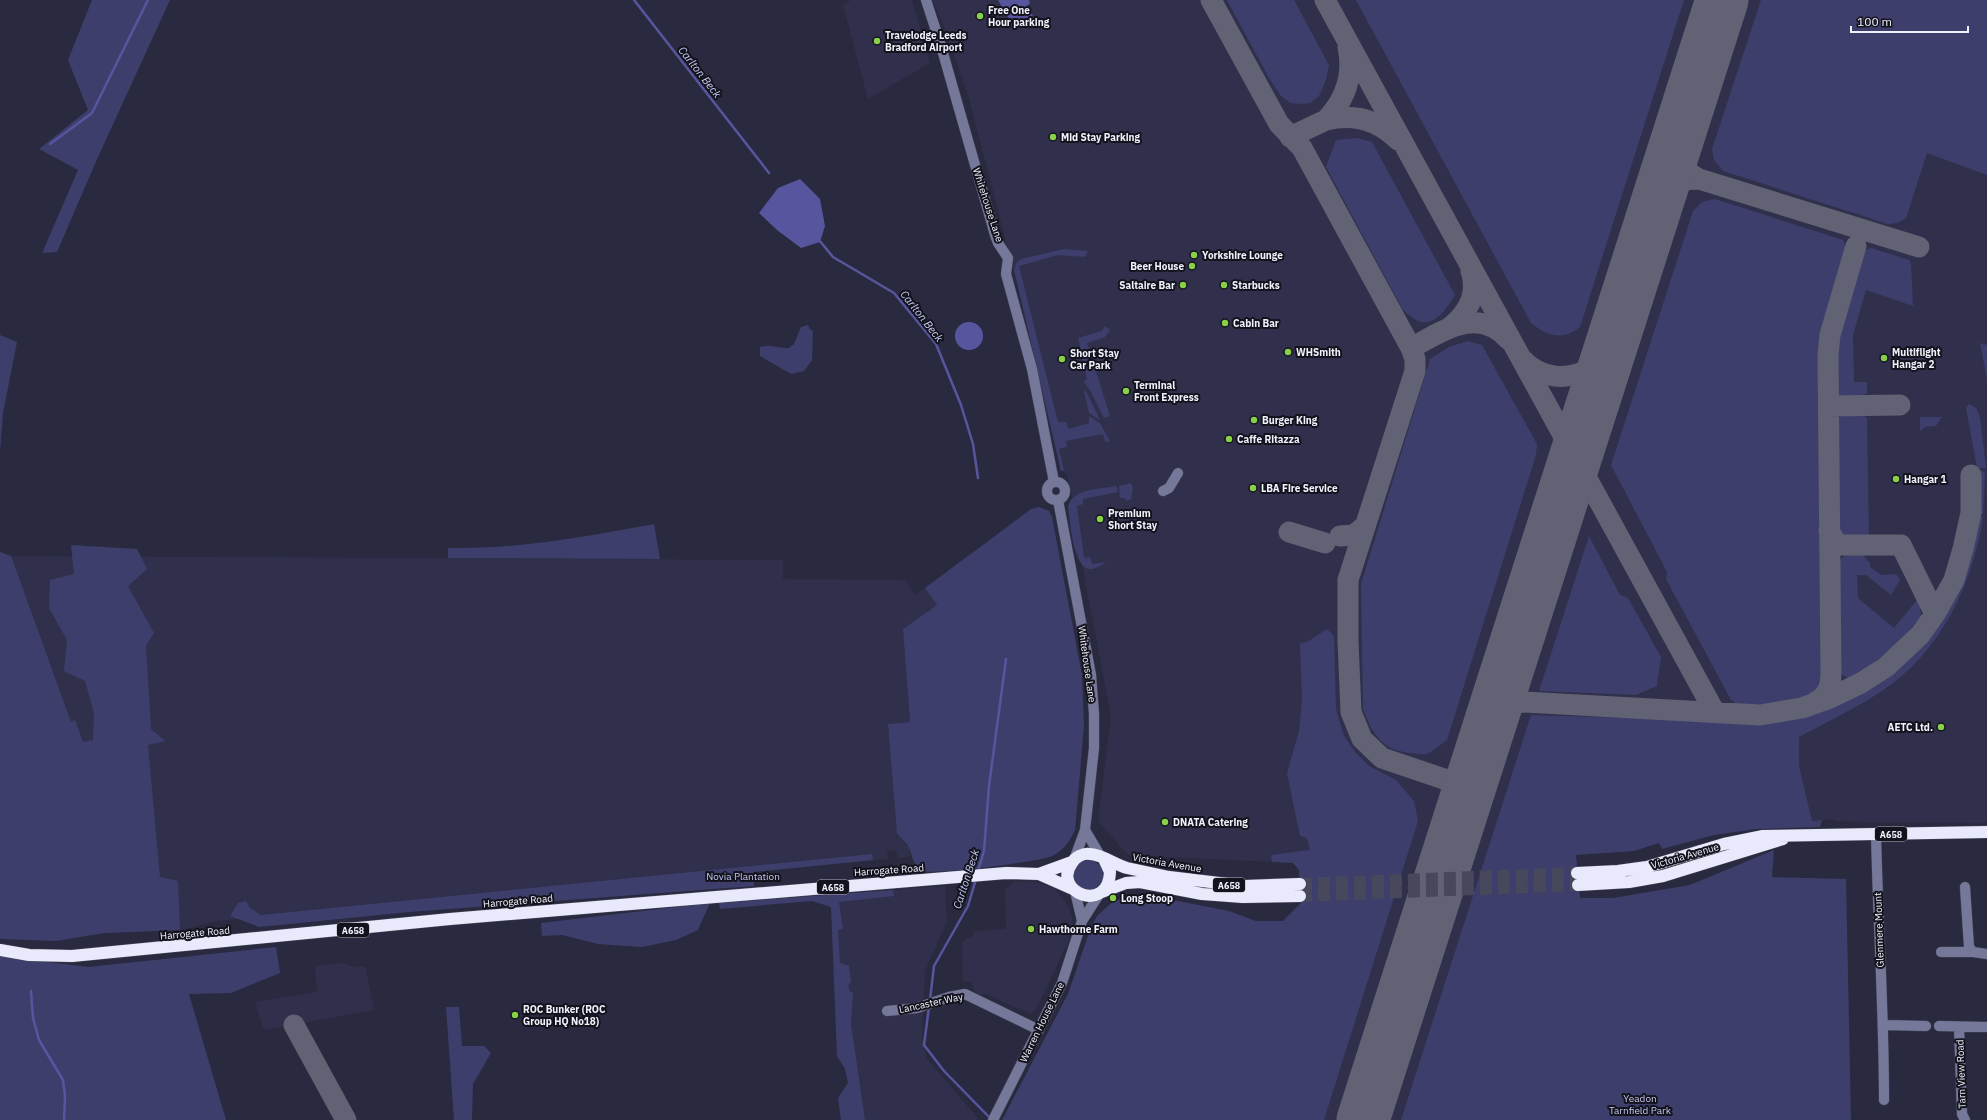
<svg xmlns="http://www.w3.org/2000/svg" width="1987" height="1120" font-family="'IBM Plex Sans',sans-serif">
<rect width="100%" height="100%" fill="#292a3f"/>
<path fill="#30304c" d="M851,0H912L930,63L868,99L843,5Z
M932,0H1987V823L1866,822L1835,821L1832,819L1812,821L1643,824L1634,851L1576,854L1579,898H1613L1541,1120H1009L1023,1083L1068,994L1091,927L1097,916L1109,905L1123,897L1141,894L1229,911L1256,921H1283L1301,903L1299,870L1293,863L1128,855L1098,821L1111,716L1071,507L1072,499L1068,476L1061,468L1040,372L968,95L941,19Z
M11,556L783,560V579L905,580L915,595L925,588L937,605L903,629L910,722L888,724L897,834L909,848L910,856L898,859L896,850L887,851L888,859L217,921L180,930L105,933Z
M1015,881L1036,882L1055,889L1068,905L1073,921L1069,940L1036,1010L1031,1014L983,993L981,995L975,992L971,981H963L962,942L966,939L974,936V931L1006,929L1005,890Z
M945,886L947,921L925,971L922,1038L927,1059L978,1118L977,1120H855L830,895Z
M343,963L354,967L365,966L374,1010L264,1030L255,1002L317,992L315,966Z"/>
<path fill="#3e3e6c" d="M92,0H170L98,157L57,252L42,253L78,170L39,149L88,110L68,60Z
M1227,0H1294L1329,65L1326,80L1319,96L1310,103L1303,104L1291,103L1281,96L1269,78Z
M1356,0H1684L1580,327C1562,341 1547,336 1531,323Z
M1761,0H1987V175L1927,153L1906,218L1897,223L1888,224L1723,171L1714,160L1712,149Z
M1357,138L1372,142L1455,295C1447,308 1434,329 1416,320C1411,317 1407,313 1403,310L1326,167L1336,140Z
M1715,199L1843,240L1846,249L1819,339L1824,682L1817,692L1805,697L1779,703L1741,706L1731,700L1666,579L1667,572L1611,465L1693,211L1702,202Z
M1871,248L1909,260L1911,264L1913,306L1866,290L1853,335L1854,382H1867V393L1856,399H1843L1837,393L1834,348L1861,254L1864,251Z
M1064,249L1088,251L1085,257L1058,255L1019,266L1058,422H1066L1069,429L1089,423V416L1099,423H1100L1110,441L1108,442L1105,441L1103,434L1066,441L1067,447L1059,449L1064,471L1060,470V467L1014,270L1017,262L1021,259Z
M808,325L810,329L813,331L812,360L804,371L791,374L760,356V347C772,344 777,348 789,348L794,344L801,327Z
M1105,326L1110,330L1105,337L1087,343L1110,416L1104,418L1090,390L1083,381L1087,380L1078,338L1102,331Z
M0,335L17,342L3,413L0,452Z
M1468,341L1482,345L1537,444L1536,455L1447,740C1441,744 1433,752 1426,754C1422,755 1415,753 1410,753C1382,750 1372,734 1363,709L1361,584L1430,359L1449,347Z
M1980,343L1987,345V379Z
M1084,391H1086L1100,420L1089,413Z
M1969,404L1976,408L1980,417L1986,468H1977L1966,408Z
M1852,411L1858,412L1867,418L1869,537C1850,543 1839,539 1837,519L1836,426C1838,416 1843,413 1852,411Z
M1920,417H1942L1936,426L1925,427L1920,431Z
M1977,470L1985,472L1983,514H1977Z
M1131,483L1133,488L1131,499L1126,501L1125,498H1120L1119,486Z
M1117,486L1118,492L1083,499V504L1077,506L1084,558L1090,557L1092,564L1106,562C1102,565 1097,568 1092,569C1073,572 1070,520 1068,507C1072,488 1101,489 1117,486Z
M1039,507L1049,511L1052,517L1082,675L1084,726L1075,830C1070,841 1063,851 1052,856C1040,862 931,875 922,871C913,866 913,857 909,848C907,843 901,838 897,834L888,724L910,722L903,629L937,605L925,588L1031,509Z
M1977,516L1983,517C1973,584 1940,653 1882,691C1856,708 1827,722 1799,737V766L1812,821L1822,820L1820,827L1756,829L1714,835L1662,849L1659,843L1634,851L1576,855L1580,898H1613L1690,885L1774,850L1772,877L1846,879L1851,1120H1401L1531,715L1758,722L1800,719L1825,711L1854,698L1878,684L1901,665L1921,644L1949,605L1968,560L1972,557Z
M654,524L660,559L448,558V548C520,549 583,537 654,524Z
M1589,536L1620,595L1628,598L1661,657L1657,686L1636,695L1539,691Z
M71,545L137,549L147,569L128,586L154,633L146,646L151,729L165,741L148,745L160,877L178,881L180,930L105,933L56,941L0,939V552L11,556L71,722L75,720L83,742L93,740L94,713L85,681L64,671L67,640L49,608L50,580L74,574Z
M1848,552L1862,554L1870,563V567L1881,575L1896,574L1900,580L1891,595L1866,575H1857L1858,598L1894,628L1917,600L1920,606L1921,617C1898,644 1879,660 1850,680L1840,673L1838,562Z
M1327,629L1334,636L1336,709L1344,736L1356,753L1369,766L1396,780L1414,801L1418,821L1324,1120H1002L1068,994L1091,927L1097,916L1109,905L1123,897L1141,894L1229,911L1256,921H1283L1301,903L1299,870L1293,863L1272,862L1271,855L1310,850L1307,838L1300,836L1287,773L1299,731L1302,700L1300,643L1307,642Z
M872,854L873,860L754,872V886L409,912L259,927L230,916L238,903L246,901L250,908L261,915Z
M1073 875a15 15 0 1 1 30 0a15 15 0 1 1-30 0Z
M893,890L894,896L839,902L843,929L838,930L840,963L849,966L851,981L848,986L850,992H853L851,1024L865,1120H841L838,1098L848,1083L845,1069L837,1056L831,907L812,901L720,909L719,903Z
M710,903L698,930L676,940L642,947L598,944L562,935L542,936L541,923Z
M276,947L280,973L231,993L189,994L226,1120H0V956L88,967Z
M446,1007H459L462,1046H484L491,1053L473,1084L472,1120H454Z"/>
<path fill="#58559f" d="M998,0H1029L1030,3L1027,6L1033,16L1014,27Z
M800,179L820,199L825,226L820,242L801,248L777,230L759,213L778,188Z
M955 336a14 14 0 1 1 28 0a14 14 0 1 1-28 0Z"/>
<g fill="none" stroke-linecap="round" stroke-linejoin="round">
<path stroke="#58559f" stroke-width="2.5" d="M634,0L769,173
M50,144L92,113L148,0
M819,240L833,257L894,293L936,344L961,405L973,444L978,478
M978,871L984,851L989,786L1006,659
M31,991L33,1018L39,1040L63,1080L65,1096L64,1120
M930,1000L934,966L968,906L976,879
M929,1007L924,1045L944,1071L990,1118"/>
<path stroke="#626275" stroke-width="21" d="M1211,0L1279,124L1302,148L1411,348L1415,359V371L1348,580V641L1351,712L1362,739L1382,758L1444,779
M1325,0L1713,709L1718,713
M1348,47C1354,75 1346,99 1326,120C1354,113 1378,120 1398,140
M1290,137L1326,120
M1699,179L1919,247
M1657,204C1667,185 1677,179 1699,179C1680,169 1676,159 1678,138
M1449,328C1467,314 1479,295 1471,271
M1411,348C1443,331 1478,305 1509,340
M1522,359C1540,379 1569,382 1592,367C1601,361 1606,352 1612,344
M1829,406L1900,405
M1585,471L1583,451L1587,419
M1562,496C1566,479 1567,464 1565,446
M1555,518C1561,506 1566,497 1581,495
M1829,531L1835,541L1842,545H1901L1935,614
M1289,532L1325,543
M1340,536L1354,535L1365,526
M1524,702L1760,715L1802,708L1830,698L1861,683L1886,667L1920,635L1935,614L1954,580L1963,549L1971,513V475
M1814,703C1827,697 1831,687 1831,673L1828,355L1830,335L1856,246
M1487,730C1498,711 1501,703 1524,702C1504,688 1508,677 1511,655
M1460,816C1463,799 1459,788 1444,779C1460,780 1469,777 1477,763
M294,1025L346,1120"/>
<path stroke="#626275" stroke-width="53" d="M1363,1120L1722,0"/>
<path stroke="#47485c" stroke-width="12" stroke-dasharray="12 6" stroke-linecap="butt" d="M1300,884L1577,873
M1300,896L1578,885"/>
<g stroke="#45465a" stroke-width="11">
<path id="minor" d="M926,0L941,46L995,235L998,243L1008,258L1006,274L1032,369L1054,482
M1047 491a9 9 0 1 1 18 0a9 9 0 1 1-18 0Z
M1163,491L1169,488L1178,473
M1058,500L1091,675L1094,714V748L1085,830L1074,860
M1085,830L1101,857
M1876,834C1878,923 1884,1011 1884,1100
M1965,887L1969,947L1973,952L1987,954
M1075,891L1082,921
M1941,952H1973
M887,1011L917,1008L949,997L965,994L1039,1030
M1884,1025L1926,1026
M1939,1026L1987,1027
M1959,1027L1962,1114L1965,1120
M993,1120L1062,983L1082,921L1100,893"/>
</g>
<g stroke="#45465a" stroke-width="13">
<path id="highway" d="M1104,859L1110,872C1108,915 1051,892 1072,863C1075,857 1083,853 1090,854C1101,854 1116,865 1127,868L1169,877L1244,886L1300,884
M1577,873L1618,871L1647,867L1724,844L1763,836L1987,832
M1039,874L1072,862
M1578,885L1629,882L1663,876L1783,839
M1102,892L1126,883L1140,882L1202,894L1243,897L1300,896
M0,950L29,955L72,956L450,919L1006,873L1039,874L1073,889"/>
</g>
<use href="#minor" stroke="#76789a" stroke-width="10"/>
<use href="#highway" stroke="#e8e9fa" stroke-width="12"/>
</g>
<g fill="#89cf49" stroke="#13131d" stroke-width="1.5">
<circle cx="980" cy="16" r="4"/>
<circle cx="877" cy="41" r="4"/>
<circle cx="1053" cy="137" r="4"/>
<circle cx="1194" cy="255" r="4"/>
<circle cx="1192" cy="266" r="4"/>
<circle cx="1183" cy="285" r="4"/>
<circle cx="1224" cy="285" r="4"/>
<circle cx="1225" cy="323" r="4"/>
<circle cx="1288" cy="352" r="4"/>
<circle cx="1884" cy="358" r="4"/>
<circle cx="1062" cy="359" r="4"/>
<circle cx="1126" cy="391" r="4"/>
<circle cx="1254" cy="420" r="4"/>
<circle cx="1229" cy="439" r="4"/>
<circle cx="1896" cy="479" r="4"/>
<circle cx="1253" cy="488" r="4"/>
<circle cx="1100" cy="519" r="4"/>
<circle cx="1941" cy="727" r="4"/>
<circle cx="1165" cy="822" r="4"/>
<circle cx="1113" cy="898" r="4"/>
<circle cx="1031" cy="929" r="4"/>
<circle cx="515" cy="1015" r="4"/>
</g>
<g text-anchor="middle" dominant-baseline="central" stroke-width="4" stroke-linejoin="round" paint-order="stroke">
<g fill="#13131d" stroke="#aeaeba" stroke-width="1">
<rect x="1875" y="827" width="32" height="14" rx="3"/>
<rect x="1213" y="878" width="32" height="14" rx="3"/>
<rect x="817" y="880" width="32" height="14" rx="3"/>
<rect x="337" y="923" width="32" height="14" rx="3"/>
</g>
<g font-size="9" font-weight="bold" fill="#f1f1fd">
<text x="1891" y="834">A658</text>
<text x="1229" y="885">A658</text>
<text x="833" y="887">A658</text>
<text x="353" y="930">A658</text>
</g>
<g font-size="10" font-weight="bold" fill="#f1f1fd" stroke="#13131d" text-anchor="start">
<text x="988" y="10">Free One<tspan x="988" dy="12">Hour parking</tspan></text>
<text x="885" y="35">Travelodge Leeds<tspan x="885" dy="12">Bradford Airport</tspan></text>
<text x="1061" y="137">Mid Stay Parking</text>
<text x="1202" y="255">Yorkshire Lounge</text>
<text x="1184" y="266" text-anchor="end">Beer House</text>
<text x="1175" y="285" text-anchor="end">Saltaire Bar</text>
<text x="1232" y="285">Starbucks</text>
<text x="1233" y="323">Cabin Bar</text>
<text x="1296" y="352">WHSmith</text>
<text x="1892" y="352">Multiflight<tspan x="1892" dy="12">Hangar 2</tspan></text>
<text x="1070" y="353">Short Stay<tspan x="1070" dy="12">Car Park</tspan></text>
<text x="1134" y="385">Terminal<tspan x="1134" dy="12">Front Express</tspan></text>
<text x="1262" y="420">Burger King</text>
<text x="1237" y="439">Caffe Ritazza</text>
<text x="1904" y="479">Hangar 1</text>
<text x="1261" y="488">LBA Fire Service</text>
<text x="1108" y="513">Premium<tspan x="1108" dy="12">Short Stay</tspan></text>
<text x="1933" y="727" text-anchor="end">AETC Ltd.</text>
<text x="1173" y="822">DNATA Catering</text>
<text x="1121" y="898">Long Stoop</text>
<text x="1039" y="929">Hawthorne Farm</text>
<text x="523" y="1009">ROC Bunker (ROC<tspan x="523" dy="12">Group HQ No18)</tspan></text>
</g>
<g font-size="10" fill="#f1f1fd" stroke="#13131d">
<text transform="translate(988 205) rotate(72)">Whitehouse Lane</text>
<text transform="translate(1087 664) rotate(82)">Whitehouse Lane</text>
<text transform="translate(1685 856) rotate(-16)">Victoria Avenue</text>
<text transform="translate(1167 863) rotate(10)">Victoria Avenue</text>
<text transform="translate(889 870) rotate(-4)">Harrogate Road</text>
<text transform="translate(518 901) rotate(-5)">Harrogate Road</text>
<text transform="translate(1879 930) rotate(-92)">Glenmere Mount</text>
<text transform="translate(195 933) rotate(-5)">Harrogate Road</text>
<text transform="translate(931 1003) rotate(-12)">Lancaster Way</text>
<text transform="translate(1042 1022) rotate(-64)">Warren House Lane</text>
<text transform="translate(1961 1074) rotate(-92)">Tarn View Road</text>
</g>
<g font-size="10" fill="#c4c6f0" stroke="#13131d">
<text x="743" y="876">Novia Plantation</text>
<text x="1640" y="1098">Yeadon<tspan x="1640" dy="12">Tarnfield Park</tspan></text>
</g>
<g font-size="11" font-style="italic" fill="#c9cbf5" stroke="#13131d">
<text transform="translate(700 72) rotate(52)">Carlton Beck</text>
<text transform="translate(922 316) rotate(52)">Carlton Beck</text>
<text transform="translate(966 879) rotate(-72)">Carlton Beck</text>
</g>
</g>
<path d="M1851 26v6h117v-6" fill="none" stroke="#f1f1fd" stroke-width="2"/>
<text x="1857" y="26" font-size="12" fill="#f1f1fd" stroke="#13131d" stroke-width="3" paint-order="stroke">100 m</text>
</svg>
